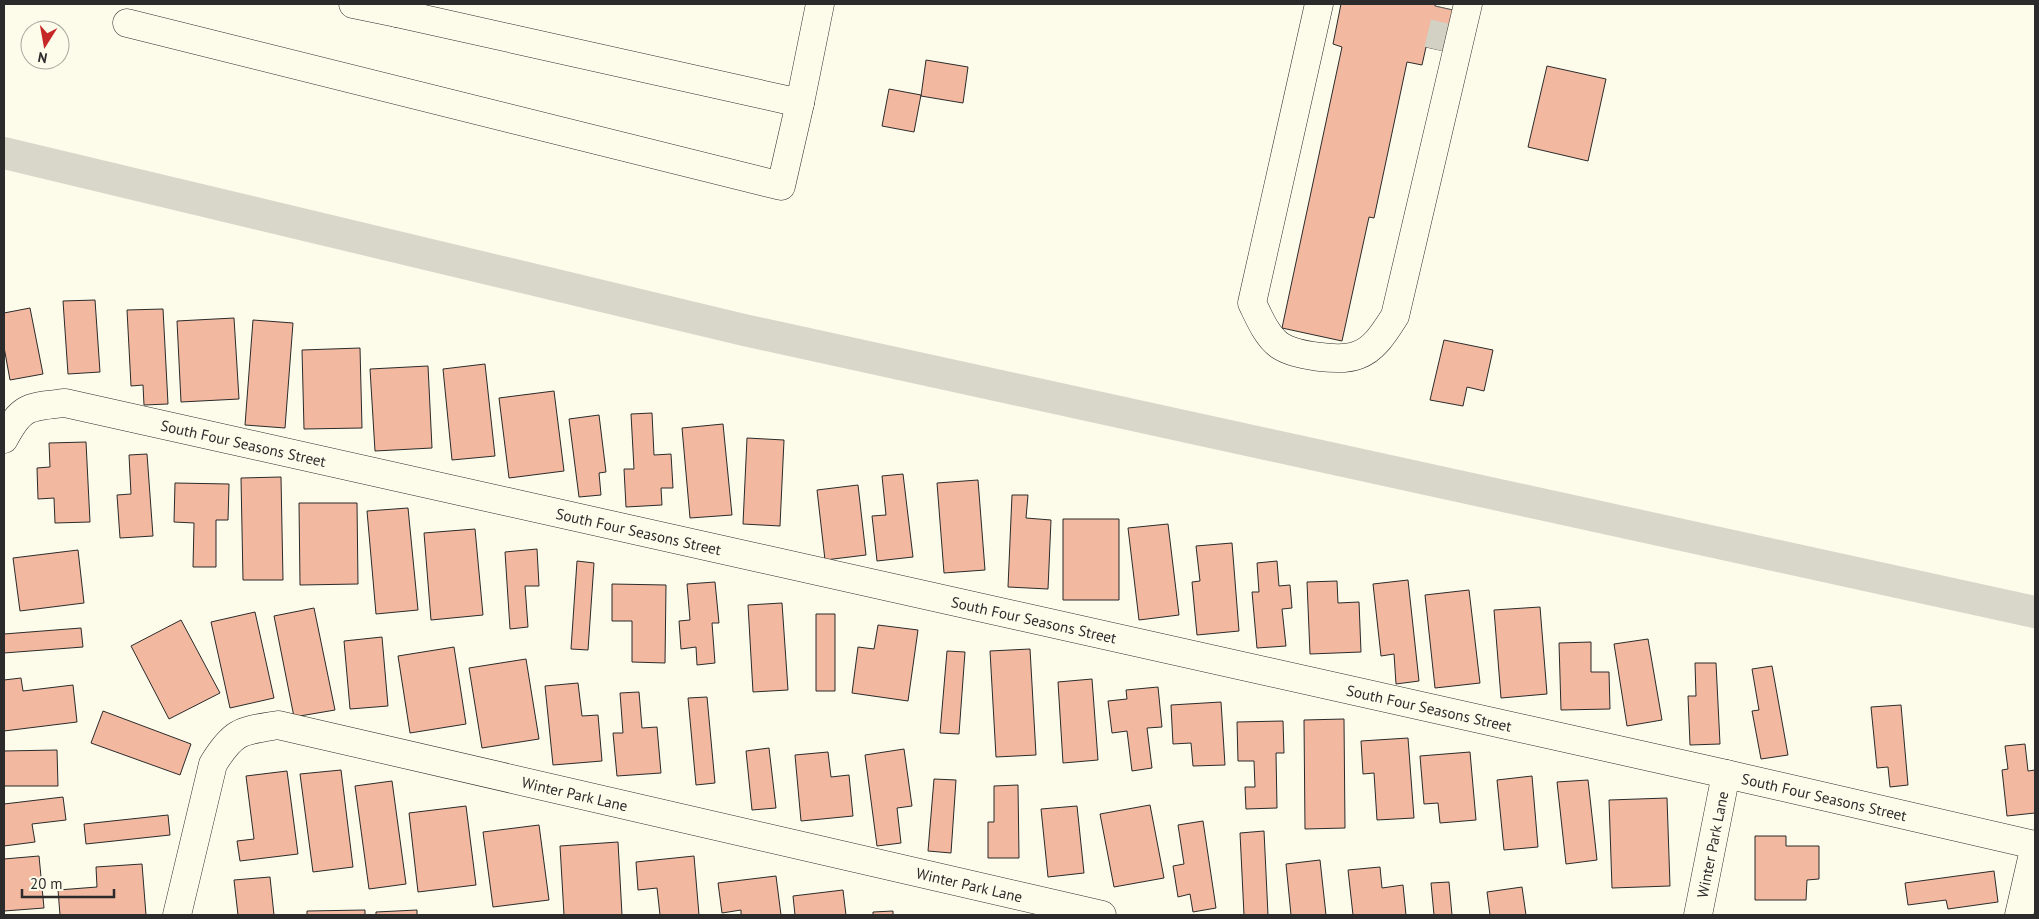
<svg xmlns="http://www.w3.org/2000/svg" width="2039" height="919" font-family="'PT Sans',sans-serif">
<rect width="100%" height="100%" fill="#fdfbea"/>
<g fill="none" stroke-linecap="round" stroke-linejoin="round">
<path stroke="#d8d7c9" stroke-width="32" d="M4,153L744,330L2035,612"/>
</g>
<path fill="#f2b8a0" stroke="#2b2b2b" d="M1341,4H1435V6L1462,12L1453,53L1426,47L1422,65L1407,62L1374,218L1369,217L1342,341L1282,328L1342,47L1333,44Z
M926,60L968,67L963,103L921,96Z
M1547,66L1606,79L1588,161L1528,147Z
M889,89L921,95L914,132L882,126Z
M95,300L100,372L68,374L63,301Z
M30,308L43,374L10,380L4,347V313Z
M163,309L168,404L144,405L143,385L131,386L127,310Z
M234,318L239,399L181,402L177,321Z
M253,320L293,323L285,428L245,425Z
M1444,340L1493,350L1484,391L1467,387L1463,406L1430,400Z
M360,348L362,428L304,429L302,350Z
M485,364L495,456L452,460L443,369Z
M428,366L432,448L375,451L370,369Z
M554,391L564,471L509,478L499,398Z
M652,413L654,455L671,454L673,488H661L662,505L626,507L624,469H634L631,414Z
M599,415L606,472L599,473L601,495L579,497L569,419Z
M723,424L732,515L690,518L682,428Z
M747,438L784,440L780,526L743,524Z
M86,442L90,522L55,523L54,498L38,499L37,468L50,467L49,443Z
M147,454L153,536L120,538L117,495L131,494L129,455Z
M903,474L913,557L877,561L872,516L886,515L882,476Z
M281,477L283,580H243L241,478Z
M978,480L985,570L944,573L937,483Z
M175,483L229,484L228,520H216V567H193L194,523L174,522Z
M858,485L866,555L825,560L817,490Z
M1012,495H1028L1026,518L1051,520L1048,589L1008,587Z
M299,503H357L358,584L300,585Z
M408,508L418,610L376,614L367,511Z
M1063,519H1119V600H1063Z
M1168,524L1179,615L1139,620L1128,528Z
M475,529L483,615L431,620L424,533Z
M1232,543L1239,631L1197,635L1192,582L1200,581L1196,546Z
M537,549L539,586H525L528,627L510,629L505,552Z
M78,550L84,603L20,611L13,558Z
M577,561L594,563L588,650L571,649Z
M1277,561L1279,586L1290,585L1292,608L1282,609L1286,646L1257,648L1252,592H1259L1257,563Z
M1408,580L1419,681L1396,684L1394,654L1381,656L1373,584Z
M1337,581L1338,603L1359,602L1361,652L1310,654L1307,582Z
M715,582L719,623H712L715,663L697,665L696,647L681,649L679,621L690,620L687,584Z
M612,584L666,585L665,663L632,662V621H612Z
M1469,590L1480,683L1435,688L1425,595Z
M782,603L788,690L753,692L748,605Z
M1540,607L1547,694L1501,698L1494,610Z
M314,608L335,710L294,717L274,616Z
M255,612L274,698L230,708L211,622Z
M816,614H835V691H816Z
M181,620L220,693L169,719L131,646Z
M878,625L918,630L908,701L852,693L858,647L874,649Z
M81,628L83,647L4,653V634Z
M382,637L388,706L350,709L344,641Z
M1648,639L1662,720L1627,726L1614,644Z
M1591,642V672H1609L1610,709L1561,710L1559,643Z
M454,647L466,724L410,733L398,656Z
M1030,649L1036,755L996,757L990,651Z
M947,651L965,652L959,734L940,733Z
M526,659L539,739L482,748L469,668Z
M1695,663H1716L1720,744L1690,745L1688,696H1696Z
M1772,666L1788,755L1761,759L1752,711L1759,710L1752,669Z
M21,678L23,691L73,685L77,722L4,731V680Z
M1092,679L1098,760L1063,763L1058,682Z
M578,683L582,716L598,715L602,761L553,765L545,686Z
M1158,687L1162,727L1147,728L1152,768L1132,771L1127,731L1112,733L1108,701L1127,699L1126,690Z
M639,692L642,728L657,727L661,773L617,776L613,733H623L620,693Z
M707,697L715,783L696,785L688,698Z
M1221,702L1225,765L1193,766L1191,743L1173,744L1171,705Z
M1901,705L1908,785L1890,787L1888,767L1877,768L1871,707Z
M103,711L191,744L180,775L91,743Z
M1344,719L1345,828L1305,829L1304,720Z
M1283,721L1284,753H1276L1277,808L1246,809L1245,787H1255L1254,761H1238L1237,722Z
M1408,738L1414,818L1377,820L1374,773L1363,774L1361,741Z
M2025,744L2028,771L2035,770V813L2007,816L2002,770L2008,769L2005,746Z
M769,748L776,808L752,810L746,751Z
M904,749L912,806L897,808L901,843L877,846L865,755Z
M57,750L58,786H4V751Z
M828,752L831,777L849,775L853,816L801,821L795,755Z
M1470,752L1476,820L1440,823L1438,803L1424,804L1420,756Z
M341,770L353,867L313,872L300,774Z
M287,771L298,854L240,861L237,841L254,839L246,776Z
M1532,776L1538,847L1504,850L1497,780Z
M934,779L956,780L951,853L928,851Z
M1588,780L1597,860L1566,864L1557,782Z
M392,781L406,884L369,889L355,786Z
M1018,785L1019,858H988V822H994V786Z
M63,797L66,820L32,824L35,842L4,846V804Z
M1667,798L1670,886L1612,888L1609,800Z
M1150,805L1164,878L1114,887L1100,814Z
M466,806L476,885L418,892L409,813Z
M1077,806L1084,873L1048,877L1041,809Z
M168,815L170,835L86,844L84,824Z
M1203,821L1216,908L1193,912L1190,894L1178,897L1173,866L1184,864L1178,825Z
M539,825L549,900L493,907L483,832Z
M1264,831L1268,915H1244L1240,833Z
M1755,836H1786V846H1819V879L1807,880L1806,900H1755Z
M618,842L622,915H564L560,846Z
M39,856L44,908L4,911V859Z
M694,856L699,915H660L657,888L638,890L636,862Z
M1320,860L1326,915H1291L1286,864Z
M142,864L146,915H60L58,890L97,887L96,867Z
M1380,867L1382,888L1403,885L1406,915H1353L1348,870Z
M1994,871L1998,902L1948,909L1946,900L1908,905L1905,883Z
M776,876L781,915H741V910L722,913L718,883Z
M270,877L274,915H238L234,880Z
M1449,882L1452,915H1434L1431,883Z
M1522,887L1526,915H1490L1487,892Z
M843,890L846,915H795L793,896Z
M365,910V915H307V911Z
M417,910V915H376V912Z
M893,911V915H873V912Z"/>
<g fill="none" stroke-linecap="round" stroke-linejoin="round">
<path stroke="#d3d1c4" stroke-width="28" stroke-dasharray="28 14" stroke-linecap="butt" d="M1438,50L1448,9"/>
<g stroke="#2b2b2b" stroke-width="29">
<g id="minor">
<path d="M353,4L397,13"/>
<path d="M399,4L397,13L800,103L820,4"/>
<path d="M1319,4L1252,303C1259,317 1266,335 1279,345C1295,356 1341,362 1358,355C1375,349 1386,330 1395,316L1468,4"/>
<path d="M127,23L781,186L800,103"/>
<path id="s1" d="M4,439C22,405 29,407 65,403L1726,774L2035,845L2019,915"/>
<path id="s2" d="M177,915L213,764C234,730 241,731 278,725L1102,915"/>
<path id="s3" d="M1698,915L1726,774"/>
</g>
</g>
<use href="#minor" stroke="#fdfbea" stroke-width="28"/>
</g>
<g text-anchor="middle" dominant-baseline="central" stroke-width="4" stroke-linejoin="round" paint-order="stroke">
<g font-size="15" fill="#2b2b2b" stroke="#fdfbea">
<text stroke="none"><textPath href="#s1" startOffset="259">South Four Seasons Street</textPath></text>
<text stroke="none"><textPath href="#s1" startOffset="664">South Four Seasons Street</textPath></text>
<text stroke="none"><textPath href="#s1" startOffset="1069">South Four Seasons Street</textPath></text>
<text stroke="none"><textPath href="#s1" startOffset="1474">South Four Seasons Street</textPath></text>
<text stroke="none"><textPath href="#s2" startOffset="540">Winter Park Lane</textPath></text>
<text stroke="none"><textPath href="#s1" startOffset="1879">South Four Seasons Street</textPath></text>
<text stroke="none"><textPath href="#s3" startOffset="72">Winter Park Lane</textPath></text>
<text stroke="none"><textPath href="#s2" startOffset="945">Winter Park Lane</textPath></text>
</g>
</g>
<rect width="2039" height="919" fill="none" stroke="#2b2b2b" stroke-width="10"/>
<g transform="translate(45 45) rotate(191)"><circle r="24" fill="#fdfbea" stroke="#a9a89e"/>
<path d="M0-4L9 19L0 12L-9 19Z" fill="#c62828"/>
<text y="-8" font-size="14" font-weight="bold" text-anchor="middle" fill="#2b2b2b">N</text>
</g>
<path d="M22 889v8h92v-8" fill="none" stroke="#2b2b2b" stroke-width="2.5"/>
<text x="30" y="889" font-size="15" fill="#2b2b2b" stroke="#fdfbea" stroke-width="4" paint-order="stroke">20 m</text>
</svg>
